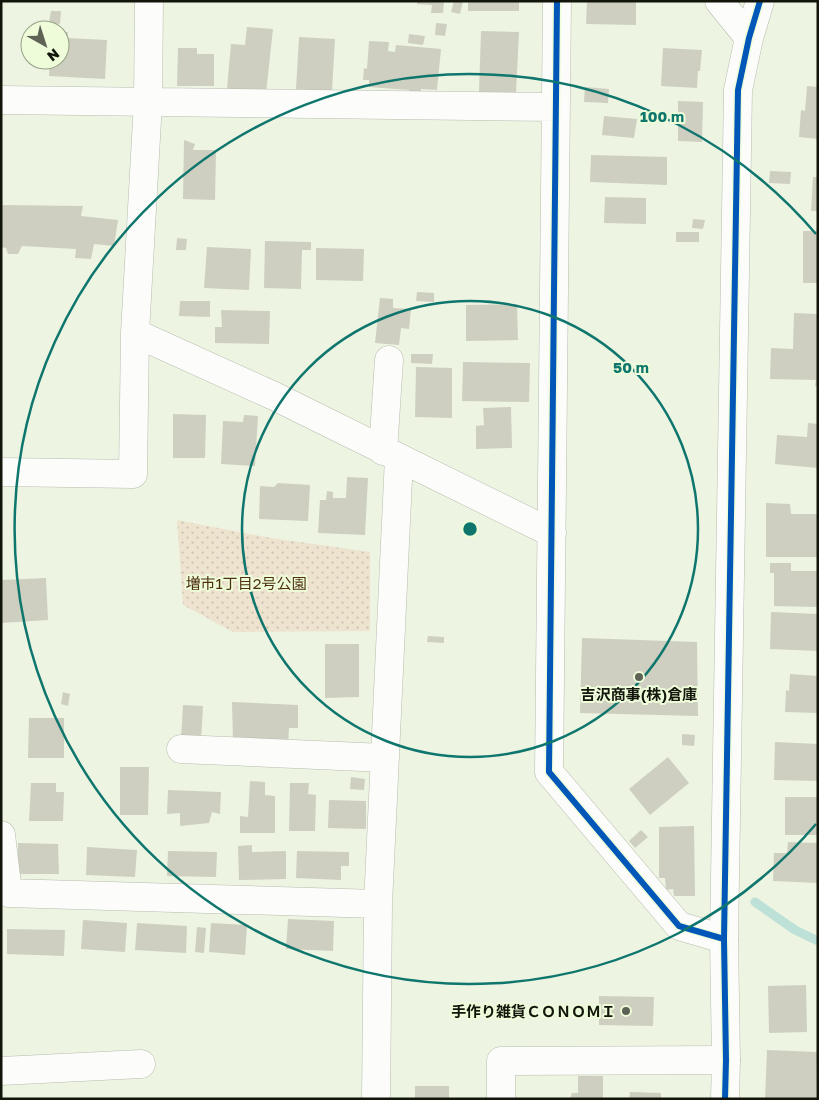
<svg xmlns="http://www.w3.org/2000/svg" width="819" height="1100" font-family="'Golos Text','Noto Sans JP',sans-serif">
<defs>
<pattern id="park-dots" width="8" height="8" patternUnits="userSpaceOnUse" patternTransform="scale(1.25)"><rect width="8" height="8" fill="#eee3cf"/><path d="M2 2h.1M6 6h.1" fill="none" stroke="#cbc2b0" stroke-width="1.8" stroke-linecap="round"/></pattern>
</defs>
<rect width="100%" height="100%" fill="#edf4e2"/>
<path fill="url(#park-dots)" d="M177,520L271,538L370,552V631L233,632L183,605Z"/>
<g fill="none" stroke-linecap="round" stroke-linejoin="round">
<path stroke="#bde0d7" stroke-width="9" d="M755,902L795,930L818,941"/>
</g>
<path fill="#cecfc0" d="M417,1H444L443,13H431L432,5L417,4Z
M454,1H463L460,14L451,12Z
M468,1H519V11H468Z
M587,1H636V25L586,24Z
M51,11H61L60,24L49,23Z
M436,23L447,24L445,36L435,35Z
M247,27L273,29L266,93L227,89L231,44L245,45Z
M481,31L519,32L516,93L479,92Z
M60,32H68L67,38L107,40L105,79L49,76L50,60H60Z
M409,34L425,36L423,45L408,43Z
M299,37L335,39L332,91L296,89Z
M369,41L389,42L388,51L395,52L396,45L441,49L437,90L421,89L420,99L409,98V90L369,87V80H363L364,68L367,69Z
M178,48H197V54H214V86H177Z
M663,48L702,50L700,71H698L697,88L661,86Z
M807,86L818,87V139L799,137L801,110L805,111Z
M585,87L609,89L608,103L584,102Z
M678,101L703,102L702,142L678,141Z
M604,116L637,119L634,138L602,135Z
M184,140L195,144L193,150H216L215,200L183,199Z
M591,155L667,157V185L590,182Z
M770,171L791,172L790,184L769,183Z
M813,177H818V211H811Z
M605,197L646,198V224L604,223Z
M1,205L83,206L81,216L118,220L114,246L94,244L91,259L75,258L76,249L22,246L18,254H8L6,248L1,247Z
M693,219L705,220L703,229L692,228Z
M803,231H818V283H803Z
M676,232H699V242H676Z
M177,238L187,239L186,250H176Z
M265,241L311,242V250H302L301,289L264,288Z
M207,247L251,249L249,290L204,288Z
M316,248L364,249L363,281L316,280Z
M417,292L434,293V302L416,301Z
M380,298L393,299V308L411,309L409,329L401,328L399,345L375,343Z
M180,301H210V317L179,316Z
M517,304L518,340L466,341V305Z
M221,310L270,311L269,344L215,343V327H222Z
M794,313L818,314V386H815L816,380L770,379L771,348L793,349Z
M411,354H433L432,364L411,363Z
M463,362L530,363L529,402L462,401Z
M416,367L452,368V418L415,417Z
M511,407L512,448L476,449V426L484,425L483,408Z
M173,414L206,415L205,458H173Z
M244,415L258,416L255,466L221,464L223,421L243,422Z
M808,423L818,424V468L775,464L777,435L807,437Z
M347,477L368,478L365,535L318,533L320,500H326L327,491L333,492V498H346Z
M278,483L310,485L308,521L259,519L260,486L274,487Z
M766,503L790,504L791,514H818V557H766Z
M770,563H791V571H818V607L774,606V573H770Z
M46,578L48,620L1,623V580Z
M771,612L818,614V651L770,649Z
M428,636L444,637V643L427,642Z
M582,638L697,642L698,716L580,713Z
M325,644H359V697L325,698Z
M790,674L818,676V713L785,712L786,690L789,691Z
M63,692L70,694L68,706L61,704Z
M232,702L298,705V728H289L288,746L233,741Z
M183,705L203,706L201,740L181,739Z
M29,718H64V758H28Z
M682,734L695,735L694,746L682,745Z
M775,742L818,744V781L774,780Z
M668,757L689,783L650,815L629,789Z
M120,767H149L148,815H120Z
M351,777L365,779L364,790L350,789Z
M250,781L265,782V795L275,796V833H240V816L248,817Z
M31,783H56V792H64L63,821H29Z
M290,783H309L308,794L316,795L315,831H289Z
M168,790L221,792L220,814L212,812L209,823L180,826V813L167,814Z
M785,797H818V835H785Z
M329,800L366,801V829L328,828Z
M694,826L695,896H674L673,889L666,890L665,878H659V827Z
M641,830L648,837L635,848L629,841Z
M788,842L818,843V883L773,881L774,853H787Z
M18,843L58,844L59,874H18Z
M252,845V852L286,851V879L239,880L238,846Z
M87,847L137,850L135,877L86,875Z
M168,851L217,852L216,877L167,876Z
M297,851L349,852V866H341V880L296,878Z
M288,919L334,921L333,951L286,949Z
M83,920L127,923L125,952L81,949Z
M137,923L187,926L186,953L135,950Z
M211,923L247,925L245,955L209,952Z
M197,927L206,928L204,953L195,952Z
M7,929L65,930L64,956L7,954Z
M806,985L807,1032L769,1033L768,986Z
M599,996L654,997L653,1026L599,1025Z
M767,1050L817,1052L816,1099H765Z
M578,1076H603V1099H570L572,1093H578Z
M415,1086H449V1099H415Z
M630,1092L661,1093V1099H629Z"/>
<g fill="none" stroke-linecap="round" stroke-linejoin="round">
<g stroke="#b7bcae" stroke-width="29">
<path id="minor" d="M557,1L549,772L679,926L724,939
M1,100L556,107
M135,333L274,396L552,533
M383,451L389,360
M1,472L133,474L135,333L148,102L149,1
M181,749L385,758
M1,835L8,893L378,904
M1,1071L141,1064
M376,1099L378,904L399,458
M501,1099V1061L726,1060"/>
</g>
<g stroke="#b7bcae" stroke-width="29">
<path id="tertiary" d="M719,1L749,38
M725,1099L726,1060L724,939L738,90L749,38L760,1"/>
</g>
<use href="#minor" stroke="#fcfdfb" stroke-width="28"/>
<use href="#tertiary" stroke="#fcfdfb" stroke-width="28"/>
<g stroke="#eefcda" stroke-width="9">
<path id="cycleway" d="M557,1L549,772L679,926L724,939
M725,1099L726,1060L724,939L738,90L749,38L760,1"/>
</g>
<use href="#cycleway" stroke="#0057b8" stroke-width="6"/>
</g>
<g fill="none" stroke="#0f766e" stroke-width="2.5">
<circle cx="470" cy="529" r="228"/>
<path d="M816 824A455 455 0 1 1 816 234"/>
</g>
<g fill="#5e6356" stroke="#eefcda" stroke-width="2">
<circle cx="639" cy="677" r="5"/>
<circle cx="626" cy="1011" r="5"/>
</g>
<g text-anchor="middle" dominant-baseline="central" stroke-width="4" stroke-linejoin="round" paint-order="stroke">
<g font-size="15" fill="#4e2f0e" stroke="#eefcda">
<text x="246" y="583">増市1丁目2号公園</text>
</g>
<g font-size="15" font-weight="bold" fill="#11150a" stroke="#eefcda">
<text x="639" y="694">吉沢商事(株)倉庫</text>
<text x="616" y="1011" text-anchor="end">手作り雑貨ＣＯＮＯＭＩ</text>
</g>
</g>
<circle cx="470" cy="529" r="8" fill="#0f766e" stroke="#eefcda" stroke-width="2.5"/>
<g font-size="15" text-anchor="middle" font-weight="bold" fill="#0f766e" stroke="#eefcda" stroke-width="4" stroke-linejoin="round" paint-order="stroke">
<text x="662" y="122">100 m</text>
<text x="631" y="373">50 m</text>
</g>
<rect width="819" height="1100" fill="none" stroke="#11150a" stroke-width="5"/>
<g transform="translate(45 45) rotate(141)"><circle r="24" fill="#eefcda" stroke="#96a087"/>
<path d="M0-4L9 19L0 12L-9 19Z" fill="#5e6356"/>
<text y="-8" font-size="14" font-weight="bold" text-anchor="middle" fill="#11150a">N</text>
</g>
</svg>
